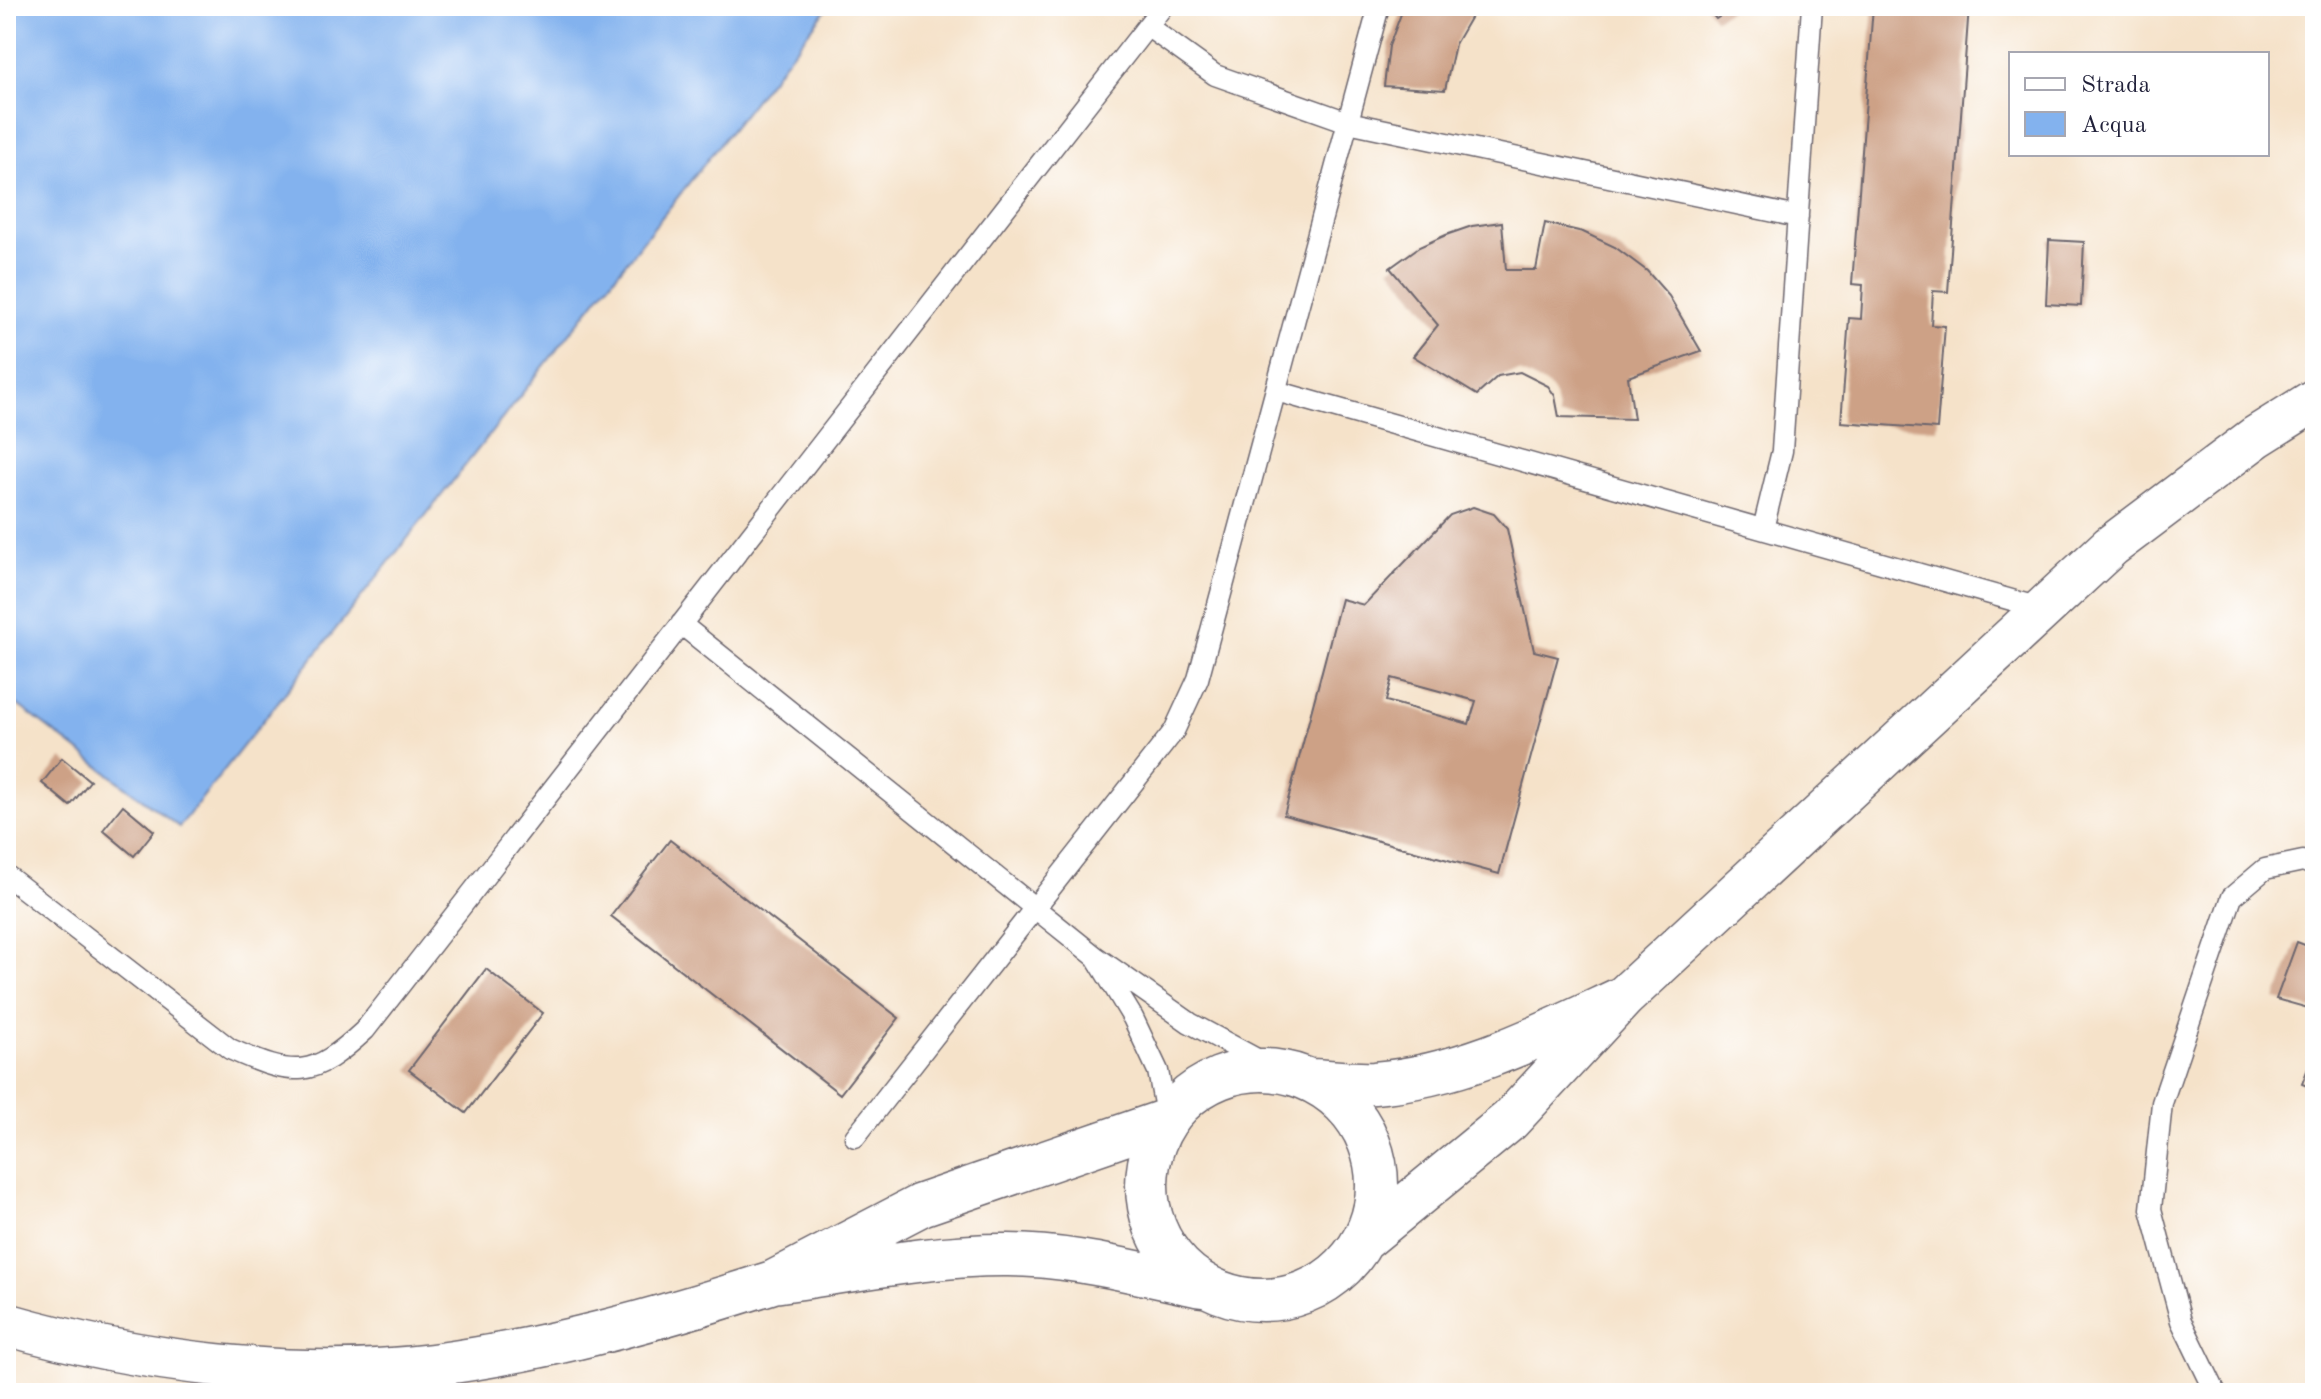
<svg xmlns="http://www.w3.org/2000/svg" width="2321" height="1399" font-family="'Old Standard TT',serif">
<rect width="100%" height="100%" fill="#fff"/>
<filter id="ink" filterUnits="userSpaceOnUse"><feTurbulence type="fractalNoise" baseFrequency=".0125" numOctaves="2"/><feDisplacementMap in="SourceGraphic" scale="16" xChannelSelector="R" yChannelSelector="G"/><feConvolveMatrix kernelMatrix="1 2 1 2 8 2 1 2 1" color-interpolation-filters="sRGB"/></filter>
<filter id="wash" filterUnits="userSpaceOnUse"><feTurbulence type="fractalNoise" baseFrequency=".006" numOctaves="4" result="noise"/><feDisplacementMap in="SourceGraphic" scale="32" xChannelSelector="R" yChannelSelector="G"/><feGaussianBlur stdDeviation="1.8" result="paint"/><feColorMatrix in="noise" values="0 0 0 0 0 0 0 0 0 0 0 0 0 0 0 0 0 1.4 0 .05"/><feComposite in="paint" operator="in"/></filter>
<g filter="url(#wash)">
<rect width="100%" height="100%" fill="#f5e2c9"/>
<path fill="#83b2ee" stroke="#526a94" stroke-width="2" d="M6,6H829L179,827L6,696Z"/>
<g id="blocks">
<path fill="#cda186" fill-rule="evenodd" d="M1404,6H1477L1455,44L1445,90L1384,86L1389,46Z
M1705,6H1736L1716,19Z
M1873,6H1969L1948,292L1933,291L1931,325L1945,326L1937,429L1841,422L1849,318L1861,319L1863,285L1852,284Z
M1502,222L1506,270H1536L1545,223L1583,232L1615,247L1647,271L1669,296L1701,351L1628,377L1634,419L1559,417L1555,396L1548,386L1520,372L1498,376L1477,395L1413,356L1438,325L1390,268L1419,247L1446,235L1472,226Z
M2049,240L2084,242L2081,306L2046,304Z
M1473,507L1494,514L1507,529L1534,651L1558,657L1499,874L1284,815L1341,599L1364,605L1450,515ZM1392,678L1476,701L1469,724L1386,701Z
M62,758L90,781L70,806L42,783Z
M123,805L154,831L134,856L103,830Z
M670,840L899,1018L840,1094L611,916Z
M2297,942L2315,949V1010L2276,999Z
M486,969L543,1013L466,1113L409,1070Z
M2315,1050V1089L2302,1084Z"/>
</g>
</g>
<g filter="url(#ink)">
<use href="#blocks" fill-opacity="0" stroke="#6c656d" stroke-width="2"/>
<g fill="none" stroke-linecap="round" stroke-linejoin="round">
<g stroke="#6c656d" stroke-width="23">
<path id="service" d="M1147,26L1215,75L1348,122L1798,217
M1276,391L2043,609
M1763,529L1782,451L1812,6
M681,624L1096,957
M6,875L230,1049C295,1078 312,1079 365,1030L1163,6
M1167,1120L1158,1071L1133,1018L1096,957L1190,1023L1277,1070
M855,1137L1174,731L1198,679L1379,6
M2216,1393L2181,1321L2151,1209L2162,1103L2232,897L2265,869L2303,861L2315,866"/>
</g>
<g stroke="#6c656d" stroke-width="45">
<path id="minor" d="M1624,997L2111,546L2256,437L2315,400
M1147 1185a115 115 0 1 1 230 0a115 115 0 1 1-230 0Z
M1312,1080C1333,1081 1354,1084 1374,1083C1464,1076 1544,1034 1624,997L1510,1120L1365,1239
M1167,1120L921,1205L773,1282C849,1272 927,1255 1003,1255C1070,1254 1137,1273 1202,1286
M6,1324C138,1362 295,1382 432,1365C548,1350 662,1318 773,1282"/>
</g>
<use href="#service" stroke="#fff" stroke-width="20"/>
<use href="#minor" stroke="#fff" stroke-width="42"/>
</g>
</g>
<rect width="2321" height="1399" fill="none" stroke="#fff" stroke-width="32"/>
<rect x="2009" y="52" width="260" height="104" fill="#ffffff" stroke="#a7a7b1" stroke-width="2"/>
<rect x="2025" y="78" width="40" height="12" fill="#ffffff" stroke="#a7a7b1" stroke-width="2"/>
<text x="2081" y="92" font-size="24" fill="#22223b">Strada</text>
<rect x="2025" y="112" width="40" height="24" fill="#83b2ee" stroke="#a7a7b1" stroke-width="2"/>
<text x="2081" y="132" font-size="24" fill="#22223b">Acqua</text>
</svg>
